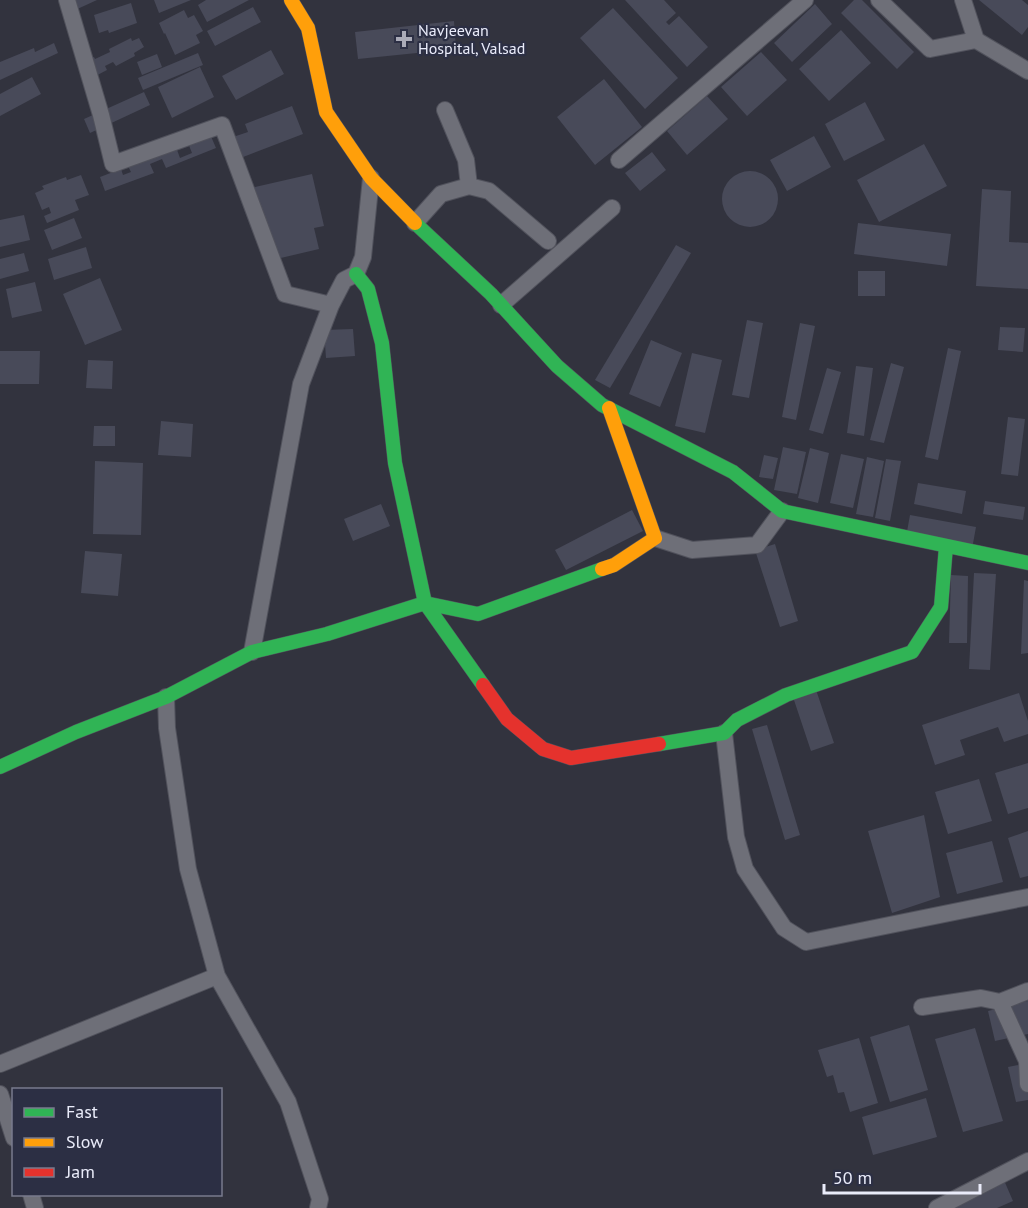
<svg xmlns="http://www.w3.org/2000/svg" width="1028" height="1208" font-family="'PT Sans',sans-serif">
<rect width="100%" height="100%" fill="#32333e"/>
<path fill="#484a59" d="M69,0H97L73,11Z
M154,0H191L159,13Z
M206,0H249L207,22L198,5Z
M625,0H664L676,13L666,22L669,25L679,16L708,47L687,67Z
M854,0H862L914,52L897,69L841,13Z
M979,0H1022L1028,5V27L1022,35Z
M131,3L137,23L109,33L108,30L99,33L94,15Z
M815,4L832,24L792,62L774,43Z
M253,7L261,22L215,46L207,31Z
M613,8L678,78L645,109L580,38Z
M184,10L188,18L194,15L203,31L196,35L200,43L175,55L165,33L164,34L159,23Z
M454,21L456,49L358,59L355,32Z
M841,30L871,63L829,101L799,69Z
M131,38L132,41L139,38L144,47L134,53L135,56L116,66L113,62L105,66L107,70L86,81L80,63L94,57L95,59L110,52L109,49Z
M54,43L58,53L0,80V62L34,48L35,52Z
M271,50L284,74L236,100L222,76Z
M761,52L787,80L747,116L721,87Z
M198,53L203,65L143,90L138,78Z
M157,54L162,67L142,75L137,62Z
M200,67L214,97L172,118L158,87Z
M32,77L41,94L0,116V94Z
M604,79L642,127L595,165L557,117Z
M144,92L150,105L90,133L84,119Z
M707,96L728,119L687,155L667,131Z
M865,102L885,140L844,161L825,124Z
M292,106L303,134L238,159L230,138L248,132L245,124Z
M210,134L216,148L166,168L162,159L150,164L154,173L105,191L100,177L121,169L123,175L131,172L128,166L176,147L180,158L192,153L188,143Z
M814,136L831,167L787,191L770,160Z
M924,144L947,186L879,222L857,180Z
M652,152L666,170L640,191L625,173Z
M722 199a28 28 0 1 1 56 0a28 28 0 1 1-56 0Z
M312,174L324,226L314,228L319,249L268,261L251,188Z
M81,175L89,195L75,200L79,210L47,223L44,216L51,213L49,207L42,210L35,193L44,189L42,186L66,177L67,180Z
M982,189L1011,191L1009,242L1028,243V289L976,286Z
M24,215L30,240L0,247V220Z
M74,218L82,238L52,250L44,230Z
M858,223L951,234L947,266L854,254Z
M676,245L691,253L610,388L595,380Z
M86,247L92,268L54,280L48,259Z
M24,253L29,271L0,279V259Z
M858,271H885V296H858Z
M100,278L122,330L85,345L63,294Z
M35,282L42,311L12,318L6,289Z
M747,320L763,323L749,398L732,395Z
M800,323L815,326L796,420L782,417Z
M1000,327L1025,328L1023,352L998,350Z
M353,329L355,356L326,358L324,330Z
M651,340L682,353L660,407L629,394Z
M948,348L961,351L938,460L925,457Z
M0,351H40L39,384H0Z
M692,353L722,360L705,433L675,426Z
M88,360L113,361L112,389L86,388Z
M891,363L904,367L884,443L870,440Z
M856,366L873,368L864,436L847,433Z
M827,368L841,372L823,434L809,430Z
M1008,417L1025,419L1018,476L1001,474Z
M161,421L193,424L191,457L158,455Z
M94,426H115V446H93Z
M783,447L806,452L797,494L774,490Z
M810,448L829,453L818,503L798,498Z
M841,454L864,459L853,508L830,503Z
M764,455L778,458L773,479L759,477Z
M867,457L884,461L873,517L856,514Z
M886,459L901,461L890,521L875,518Z
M95,461L143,463L141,535L93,534Z
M918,483L966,491L962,514L914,504Z
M985,501L1025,507L1023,520L983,514Z
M381,504L390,526L353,541L344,519Z
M632,510L643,531L566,570L555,550Z
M910,515L976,527L972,549L906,537Z
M775,544L798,621L780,627L755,550Z
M85,551L122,554L118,596L81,593Z
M974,573L996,574L990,670L969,669Z
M951,575L968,576L967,643H949Z
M1024,580L1028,581V653L1021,654Z
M813,681L834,743L811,751L790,688Z
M1019,693L1028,721V734L1004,742L998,727L960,740L965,755L935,765L922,725Z
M767,725L800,835L785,840L752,729Z
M1028,763V808L1008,814L995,773Z
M979,779L992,821L948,834L935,792Z
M924,815L940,897L892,913L868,831Z
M1028,831V876L1020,878L1008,838Z
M992,841L1003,882L957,894L946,853Z
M1028,1001V1034L995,1041L988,1011Z
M909,1025L928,1090L890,1102L870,1037Z
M975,1028L1003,1121L963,1132L935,1039Z
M859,1038L878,1103L850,1112L844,1092L838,1093L833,1075L827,1077L818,1050Z
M1028,1063V1100L1016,1102L1008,1067Z
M926,1098L937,1137L873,1155L862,1117Z
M1003,1178L1013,1201L997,1208H933Z"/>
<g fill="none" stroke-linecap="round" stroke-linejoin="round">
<g stroke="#51525c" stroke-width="18">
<path id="street" d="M67,0L101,115L113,164L222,125L285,294L331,305
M879,0L930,49L976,40L1028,71
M963,0L976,40
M445,110L466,160L469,186
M619,160L805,0
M415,223L441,194L469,186L489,191L548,241
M501,305L612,208
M655,538L692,550L757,545L782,511
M252,652L301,384L331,305L344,280L356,274L363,257L371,178
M166,697L167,728L188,869L217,976L288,1102L320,1199L318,1208
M724,733L736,837L745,869L784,928L806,942L1028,897
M1000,1002L1027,1061L1028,1084
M922,1007L981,998L1000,1002L1028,991
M0,1064L217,976
M0,1094L14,1138
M31,1194L35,1208
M937,1208L1028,1161"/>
</g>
<g stroke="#51525c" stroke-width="15">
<path id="fast" d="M415,223L491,294L557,366L602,405L733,472L782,511L1028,563
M356,274L368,289L382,343L395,463L425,603L483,685
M659,744L724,733L737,720L786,695L912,652L941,607L946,546
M0,767L76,732L166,697L252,652L327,634L425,603L478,614L602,569"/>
</g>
<g stroke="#51525c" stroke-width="15">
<path id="slow" d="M291,0L308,28L326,112L371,178L415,223
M602,569L614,565L655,538L609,408"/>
</g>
<g stroke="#51525c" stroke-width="15">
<path id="jam" d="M483,685L507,719L543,749L571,758L659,744"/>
</g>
<use href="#street" stroke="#6e6f78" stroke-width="16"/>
<use href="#fast" stroke="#30b455" stroke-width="14"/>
<use href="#slow" stroke="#ff9f0a" stroke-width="14"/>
<use href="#jam" stroke="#e5322d" stroke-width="14"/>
</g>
<path fill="#aaabb8" stroke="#2c2f44" stroke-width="2" d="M401 30h6v6h6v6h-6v6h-6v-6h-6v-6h6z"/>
<g text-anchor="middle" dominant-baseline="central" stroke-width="4.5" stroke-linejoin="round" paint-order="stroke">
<g font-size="16" fill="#eaecfa" stroke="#2c2f44" text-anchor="start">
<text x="418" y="30">Navjeevan<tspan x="418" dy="18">Hospital, Valsad</tspan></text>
</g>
</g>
<rect x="12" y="1088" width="210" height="108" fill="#2c2f44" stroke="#787b8d" stroke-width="1.5"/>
<rect x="24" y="1108" width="30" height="9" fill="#30b455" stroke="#787b8d" stroke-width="1.5"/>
<text x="66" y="1118" font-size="18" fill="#eaecfa">Fast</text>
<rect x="24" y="1138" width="30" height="9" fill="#ff9f0a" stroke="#787b8d" stroke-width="1.5"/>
<text x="66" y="1148" font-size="18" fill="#eaecfa">Slow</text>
<rect x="24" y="1168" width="30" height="9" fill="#e5322d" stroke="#787b8d" stroke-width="1.5"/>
<text x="66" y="1178" font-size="18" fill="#eaecfa">Jam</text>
<path d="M824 1184v9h156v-9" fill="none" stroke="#eaecfa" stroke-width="3"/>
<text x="833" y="1184" font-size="18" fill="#eaecfa" stroke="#2c2f44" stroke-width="4.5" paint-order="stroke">50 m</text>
</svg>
